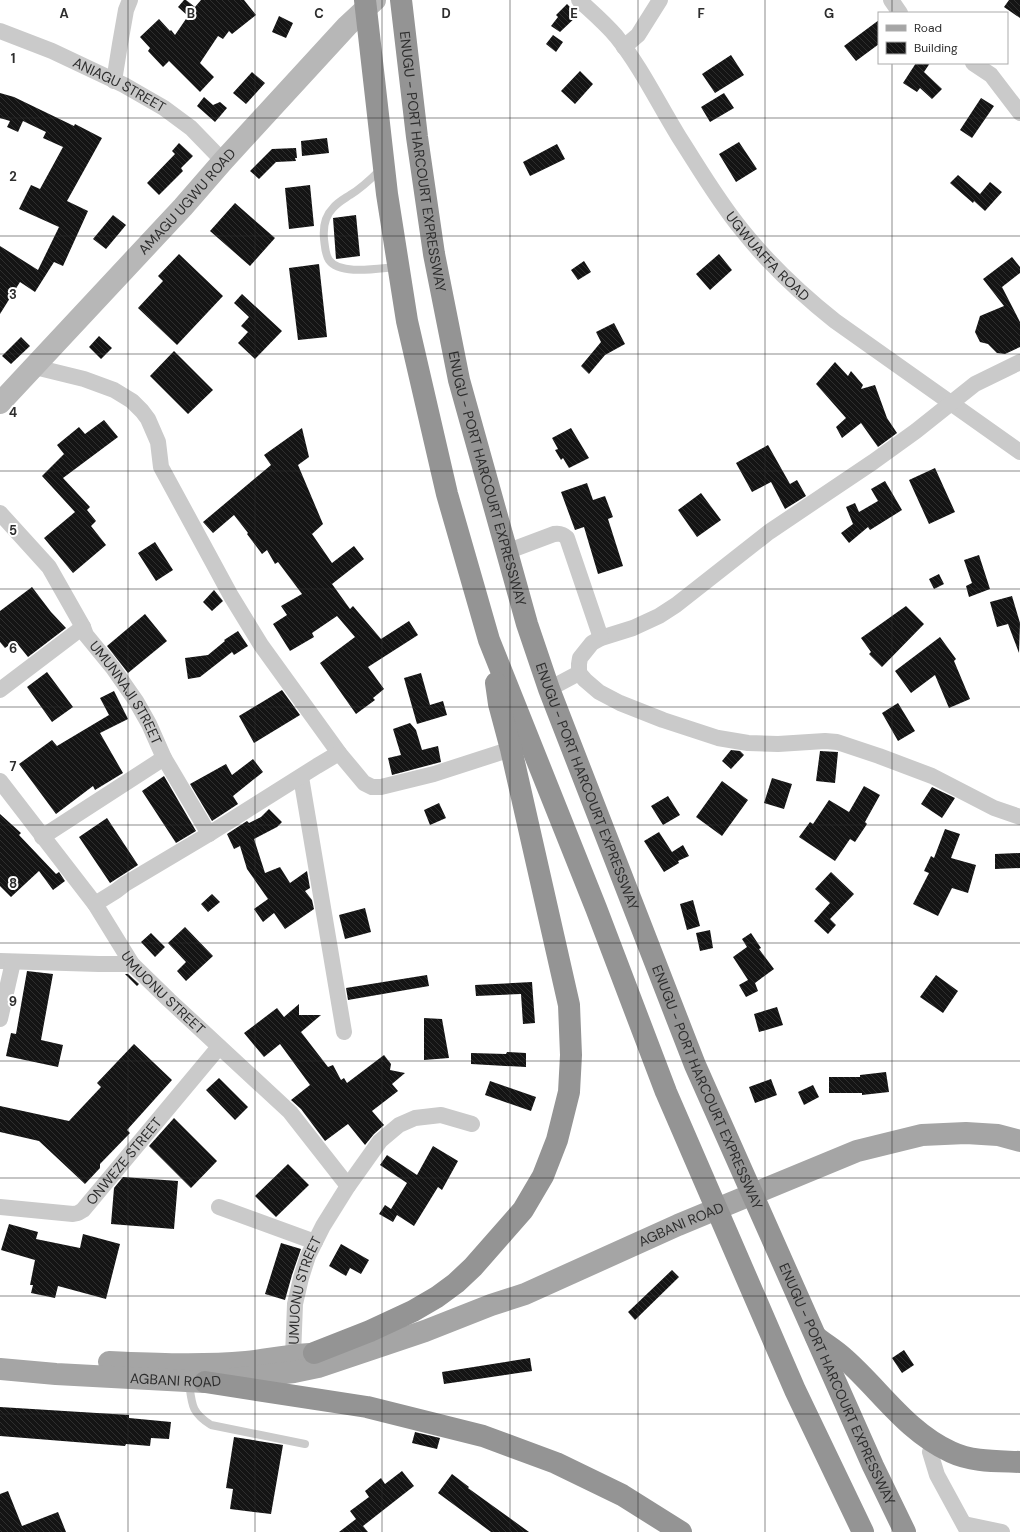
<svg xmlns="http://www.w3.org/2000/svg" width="1020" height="1532" font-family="'DM Sans',sans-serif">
<defs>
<pattern id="building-back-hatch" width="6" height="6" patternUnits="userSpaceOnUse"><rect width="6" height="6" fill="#141414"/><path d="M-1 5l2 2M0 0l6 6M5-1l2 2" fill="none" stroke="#2e2e2e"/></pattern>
</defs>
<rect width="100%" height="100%" fill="#fff"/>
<path fill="url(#building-back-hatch)" d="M184,0H186L195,7L201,0H244L256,15L232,34L229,31L223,39L218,36L200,63L214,77L200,92L169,61L163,67L148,51L150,48L140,37L159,19L170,31L171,30L175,35L188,16L178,7Z
M1009,0H1020V18L1004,7Z
M567,4L578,15L560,32L551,26L558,17L556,15Z
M279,16L293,23L286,38L272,32Z
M879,20V44L856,61L844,46Z
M553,35L563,42L556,52L546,44Z
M731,55L744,75L715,93L702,74Z
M916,63H930L924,72L942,89L932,99L920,88L917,92L903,83Z
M580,71L593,84L575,104L561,91Z
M252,72L265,83L246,104L233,93Z
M0,93L14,97L74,126L75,124L102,138L67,201L88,211L63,266L54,262L35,292L20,282L0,314V246L38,270L59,227L19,209L31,185L40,189L63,147L43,138L46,132L23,121L18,132L7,127L10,121L0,118Z
M724,93L734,108L710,122L701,107Z
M204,97L213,105L220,102L227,108L215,122L197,106Z
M981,98L994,106L972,138L960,130Z
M327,138L329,153L302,156L301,141Z
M739,142L757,169L736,182L719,154Z
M179,143L193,156L181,168L183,171L159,195L147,183L175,154L172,151Z
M557,144L565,159L530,176L523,162Z
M296,148L297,158H295L296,161L276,162L259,179L250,171L272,149Z
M958,175L980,194L990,182L1002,192L985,211L974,201L973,203L950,183Z
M310,185L314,226L289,229L285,188Z
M235,203L275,238L250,266L210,231Z
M113,215L126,225L106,249L93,239Z
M356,215L360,256L336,259L333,218Z
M179,254L223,296L177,345L138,308L163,281L158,276Z
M719,254L732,270L710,290L696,274Z
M1012,257L1020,267V273L1002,287L1020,322V347L1005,354L997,353L988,344L980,342L975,332L980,316L1004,306L983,279Z
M584,261L591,272L578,280L571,270Z
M319,264L327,337L298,340L289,268Z
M242,294L282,331L255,359L238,343L248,332L241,326L249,317L234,303Z
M614,323L625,344L605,355L589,374L581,366L601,342L596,332Z
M99,336L112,348L101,359L89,347Z
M21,337L30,346L11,364L2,356Z
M174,351L213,390L188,414L150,376Z
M835,362L848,376L851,371L863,385L861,389L875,385L887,418L897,433L878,447L861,423L842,438L836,427L846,418L816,384Z
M104,420L118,437L63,478L90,507L87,510L96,521L91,526L106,545L73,573L44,538L75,512L42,476L64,454L57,445L79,427L85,434Z
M302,428L309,457L298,465L323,524L312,534L332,563L354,546L364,559L332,584L350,609L353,606L381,639L409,621L418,635L368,667L384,689L373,698L375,700L356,714L320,663L355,637L337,616L312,633L314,637L290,651L273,624L287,615L281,606L302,594L278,562L275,564L267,550L262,554L247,534L248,533L234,515L213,533L203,522L271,465L264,455Z
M571,428L589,458L569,468L563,458L561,460L555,450L558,449L552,438Z
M768,445L790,484L797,480L806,496L785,509L771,482L752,492L736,463Z
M935,468L955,512L929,524L909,480Z
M885,481L902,510L870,530L868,527L849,543L841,533L853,524L846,507L855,503L859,512L878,501L871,489Z
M587,483L593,500L605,496L613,517L608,519L623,566L598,574L584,527L575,530L561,492Z
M701,493L721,520L697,537L678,510Z
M155,542L173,570L156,581L138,553Z
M979,555L990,589L969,597L966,586L972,583L964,560Z
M939,574L944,584L934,589L929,579Z
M32,587L51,612L66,628L28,657L15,641L5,648L0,642V611Z
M214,590L223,601L212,611L203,602Z
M1012,596L1020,623L1019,653L1008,624L997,627L990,602Z
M906,606L924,624L882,667L869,654L871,652L861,638Z
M145,614L167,641L128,673L107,646Z
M238,631L248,646L234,655L232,652L200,677L188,679L185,658L208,655L225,641L224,640Z
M940,637L956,659L954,661L970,699L949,708L935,675L911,693L895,671Z
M47,672L73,707L52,722L27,687Z
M421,673L430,705L443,701L447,715L417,724L404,678Z
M282,690L300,715L254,743L239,716Z
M114,691L128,719L100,733L123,773L95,790L93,786L56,814L19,764L52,740L57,746L109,715L100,698Z
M898,703L915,731L898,741L882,713Z
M410,723L416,730L422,750L438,746L441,762L392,775L388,758L401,755L393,729Z
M731,750L740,751L744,755L731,769L722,761Z
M820,751L838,752L835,783L816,781Z
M253,759L263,772L233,796L238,804L212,821L190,784L226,764L232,775Z
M164,776L196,831L176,843L142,791Z
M772,778L792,784L784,809L764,803Z
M722,781L748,800L722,836L696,817Z
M864,786L880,795L865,822L867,824L855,842L850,839L835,861L799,837L810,822L813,824L829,800L849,812Z
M932,787L955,798L942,818L921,804Z
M668,796L680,815L663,825L651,806Z
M439,803L446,818L430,825L424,810Z
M269,809L282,822L277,827L254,839L265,873L280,867L290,883L307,871L310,888L305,891L312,900L314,909L285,929L274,913L263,922L254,909L268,899L247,869L240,846L234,849L227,834L247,821L249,823L261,817Z
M0,814L21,833L19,835L56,874L59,872L65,881L53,890L39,871L11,897L0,886Z
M107,818L138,865L110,883L79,837Z
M945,829L960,834L951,858L976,865L968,893L952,888L938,916L913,904L929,873L924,871L931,856L934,858Z
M659,832L672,852L683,845L689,856L678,861L679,863L664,872L644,841Z
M1020,853V868L995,869V854Z
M831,872L854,894L830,919L836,925L828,934L814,921L830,903L815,889Z
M212,894L220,902L208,912L201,904Z
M693,900L700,926L687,930L680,904Z
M365,908L371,932L345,939L339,915Z
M185,927L213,956L186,981L177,971L186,962L168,943Z
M710,930L713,948L700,951L696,933Z
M151,933L165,947L155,957L141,942Z
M751,933L761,948L759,949L774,969L755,983L758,991L746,997L739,985L748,980L733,957L747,947L742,939Z
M27,971L53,974L41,1040L63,1045L58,1067L6,1056L11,1033L16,1034Z
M125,974H128L139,984L137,986Z
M427,975L429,986L348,1000L346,988Z
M936,975L958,991L943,1013L920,997Z
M532,982L535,1023L523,1024L521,994L476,996L475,985Z
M299,1004V1015H321L301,1032L328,1067L333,1065L341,1080L344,1078L347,1083L384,1055L391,1064L390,1070L405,1073L392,1084L398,1091L372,1111L384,1125L374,1134L365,1145L348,1124L325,1141L301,1109L291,1100L310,1085L280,1044L264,1057L244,1033L277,1008L284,1017Z
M777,1007L783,1025L759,1032L754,1014Z
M424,1018L442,1019L449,1058L424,1060Z
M134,1044L172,1080L127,1130L130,1133L100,1164V1168L85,1184L39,1141L0,1132V1106L69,1121L101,1087L97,1083Z
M507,1052L526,1053V1067L471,1064V1053L506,1054Z
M886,1072L889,1092L862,1095V1093H829V1077H860V1075Z
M219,1078L248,1107L235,1120L206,1090Z
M771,1079L777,1095L755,1103L749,1087Z
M490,1081L536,1097L531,1111L485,1095Z
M813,1085L819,1097L804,1105L798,1092Z
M174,1118L217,1161L191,1188L149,1146Z
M433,1146L458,1161L442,1190L438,1187L414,1226L397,1215L393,1222L379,1214L385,1205L391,1209L407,1183L380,1165L387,1155L417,1175Z
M288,1164L309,1185L276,1217L255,1196Z
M123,1177L178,1181L174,1229L111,1224L114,1188Z
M9,1224L38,1232L36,1239L80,1248L83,1234L120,1244L106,1299L58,1286L55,1298L31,1293L33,1285H30L35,1260L1,1250Z
M281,1243L301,1249L292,1275L285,1300L265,1294Z
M341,1244L369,1260L361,1274L350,1268L346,1276L329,1266Z
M672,1270L679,1277L635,1320L628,1312Z
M904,1350L914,1365L902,1373L892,1358Z
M530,1358L532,1371L444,1384L442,1372Z
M0,1407L129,1415V1418L171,1422L169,1439L151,1438L150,1446L126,1444L125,1446L0,1436Z
M415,1432L440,1438L437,1449L412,1443Z
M234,1437L283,1445L271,1514L230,1509L233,1489L226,1488Z
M402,1471L414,1486L363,1526L368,1532H339L356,1519L350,1511L369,1497L365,1491L381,1478L385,1484Z
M452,1474L469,1487L468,1488L529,1532H491L438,1493Z
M8,1491L22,1526L58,1512L66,1532H0V1494Z"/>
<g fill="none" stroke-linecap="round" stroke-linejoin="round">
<path stroke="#cacaca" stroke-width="8" d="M381,169C371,179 362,188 350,195C344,199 338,202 333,208C325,216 323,228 324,239C325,246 325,254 329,260C340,276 380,268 397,267
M189,1382C192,1405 191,1412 211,1425L305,1444"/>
<g stroke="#cacaca" stroke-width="16">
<path id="s1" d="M579,0C592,12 605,23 616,36C641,67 658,103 679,137C699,168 718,201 742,230C769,264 801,294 835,321L1020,452"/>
<path d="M891,0L900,13"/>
<path id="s2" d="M0,31L52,51L124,85L164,108L191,128L223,161"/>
<path d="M624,47L638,35L660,0"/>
<path d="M973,63L991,75L1020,113"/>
<path d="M114,81L120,44L126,10L130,0"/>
<path d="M1020,362L975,384L916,431L873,462L769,532L676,605L659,616L633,628L601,638L592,643L580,658L579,664V673L585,680L599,692L620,703L663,720L718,738L748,743L778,744L825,741L837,742L879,756L932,776L994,808L1020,817"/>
<path d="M35,367L84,379L114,390L132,401L142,411L148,419L158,442L161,467L231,596L261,645L339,753"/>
<path id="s3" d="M0,513L49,567L83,627L86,635L113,668L136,701L149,724L164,758L42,837"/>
<path d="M506,552L554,534C560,533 563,534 567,538L601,638"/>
<path d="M549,689L579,673"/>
<path d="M0,690L83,627"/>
<path d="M164,758L209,834"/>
<path d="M301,777L344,1032"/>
<path id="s4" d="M0,781L95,904L132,964L169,1000L290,1112L348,1186"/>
<path d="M95,904L116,891L125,884L209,834L317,766L339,753L364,783L372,787H381L434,774L511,749"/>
<path d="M0,961L99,964H132"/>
<path d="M0,1019L13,962"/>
<path id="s5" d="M0,1207L73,1214L78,1213L83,1210L219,1047"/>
<path d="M219,1207L315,1242"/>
<path id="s6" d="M293,1356L295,1304L301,1278L308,1256L323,1226L348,1186L380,1141L399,1125L415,1118L441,1115L472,1124"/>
<path d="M930,1452L937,1475L968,1532"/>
<path d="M964,1524L1002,1532"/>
</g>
<path stroke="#b7b7b7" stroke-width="22" id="s7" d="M0,403L183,207L223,161L347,26L375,0"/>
<g stroke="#a5a5a5" stroke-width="22">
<path d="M109,1362C155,1364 201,1366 246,1362C274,1359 301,1352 328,1354"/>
<path id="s8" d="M0,1369L56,1374L205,1382L294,1372L318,1367L425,1331L491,1305L525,1294L678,1225L857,1151L922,1135L966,1133L998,1135L1020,1141"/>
</g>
<g stroke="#949494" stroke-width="22">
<path d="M365,0L387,194L407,321L447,494L489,640L596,908L666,1092L795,1390L863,1532"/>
<path id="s9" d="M401,0L417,137L434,254L459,380L527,624L549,689L695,1065L873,1466L905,1532"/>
<path d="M816,1337C825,1344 837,1351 845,1359C881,1391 906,1431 951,1452C972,1462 997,1461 1020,1462"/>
<path d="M314,1353L370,1331L413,1311L437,1297L456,1283L473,1267L523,1210L543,1176L557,1140L569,1092L571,1055L569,1005L511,749L499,704L496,683"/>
<path d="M205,1382L367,1407L483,1436L556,1463L622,1495L681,1532"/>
</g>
</g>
<path fill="none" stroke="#2d2d2d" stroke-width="1" stroke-opacity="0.55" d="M128,0V1532M255,0V1532M382,0V1532M510,0V1532M638,0V1532M765,0V1532M892,0V13M892,63V1532M0,118H1020M0,236H1020M0,354H1020M0,471H1020M0,589H1020M0,707H1020M0,825H1020M0,943H1020M0,1061H1020M0,1178H1020M0,1296H1020M0,1414H1020"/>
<g text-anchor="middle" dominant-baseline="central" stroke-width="4" stroke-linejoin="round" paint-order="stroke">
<g font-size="14" fill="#2d2d2d" stroke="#fff">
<text stroke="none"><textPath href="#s2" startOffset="131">ANIAGU STREET</textPath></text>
<text stroke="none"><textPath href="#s9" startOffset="163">ENUGU - PORT HARCOURT EXPRESSWAY</textPath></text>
<text stroke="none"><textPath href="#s7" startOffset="275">AMAGU UGWU ROAD</textPath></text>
<text stroke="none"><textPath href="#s1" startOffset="320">UGWUAFFA ROAD</textPath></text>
<text stroke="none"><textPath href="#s9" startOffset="487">ENUGU - PORT HARCOURT EXPRESSWAY</textPath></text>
<text stroke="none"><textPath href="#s3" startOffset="221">UMUNNAJI STREET</textPath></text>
<text stroke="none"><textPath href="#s9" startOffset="811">ENUGU - PORT HARCOURT EXPRESSWAY</textPath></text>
<text stroke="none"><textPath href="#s4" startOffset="268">UMUONU STREET</textPath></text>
<text stroke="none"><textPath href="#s9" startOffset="1135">ENUGU - PORT HARCOURT EXPRESSWAY</textPath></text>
<text stroke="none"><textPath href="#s5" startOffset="148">ONWEZE STREET</textPath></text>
<text stroke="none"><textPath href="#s8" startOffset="710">AGBANI ROAD</textPath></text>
<text stroke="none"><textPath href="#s6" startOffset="67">UMUONU STREET</textPath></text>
<text stroke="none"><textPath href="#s8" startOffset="176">AGBANI ROAD</textPath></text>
<text stroke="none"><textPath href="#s9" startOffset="1459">ENUGU - PORT HARCOURT EXPRESSWAY</textPath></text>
</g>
</g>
<g font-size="13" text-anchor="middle" font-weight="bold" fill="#2d2d2d" stroke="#fff" stroke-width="4" stroke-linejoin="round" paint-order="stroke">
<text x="64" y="18">A</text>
<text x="191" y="18">B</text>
<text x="319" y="18">C</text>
<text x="446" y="18">D</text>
<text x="574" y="18">E</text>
<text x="701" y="18">F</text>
<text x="829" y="18">G</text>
<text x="13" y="63">1</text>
<text x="13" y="181">2</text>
<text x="13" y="299">3</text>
<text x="13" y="417">4</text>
<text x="13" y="535">5</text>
<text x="13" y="653">6</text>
<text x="13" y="771">7</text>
<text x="13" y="888">8</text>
<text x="13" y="1006">9</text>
</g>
<rect x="878" y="12" width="130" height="52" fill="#ffffff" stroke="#ababab"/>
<rect x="886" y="25" width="20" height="6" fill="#a5a5a5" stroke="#ababab"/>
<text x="914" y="32" font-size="12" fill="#2d2d2d">Road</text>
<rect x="886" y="42" width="20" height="12" fill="url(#building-back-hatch)" stroke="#ababab"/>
<text x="914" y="52" font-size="12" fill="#2d2d2d">Building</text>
</svg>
